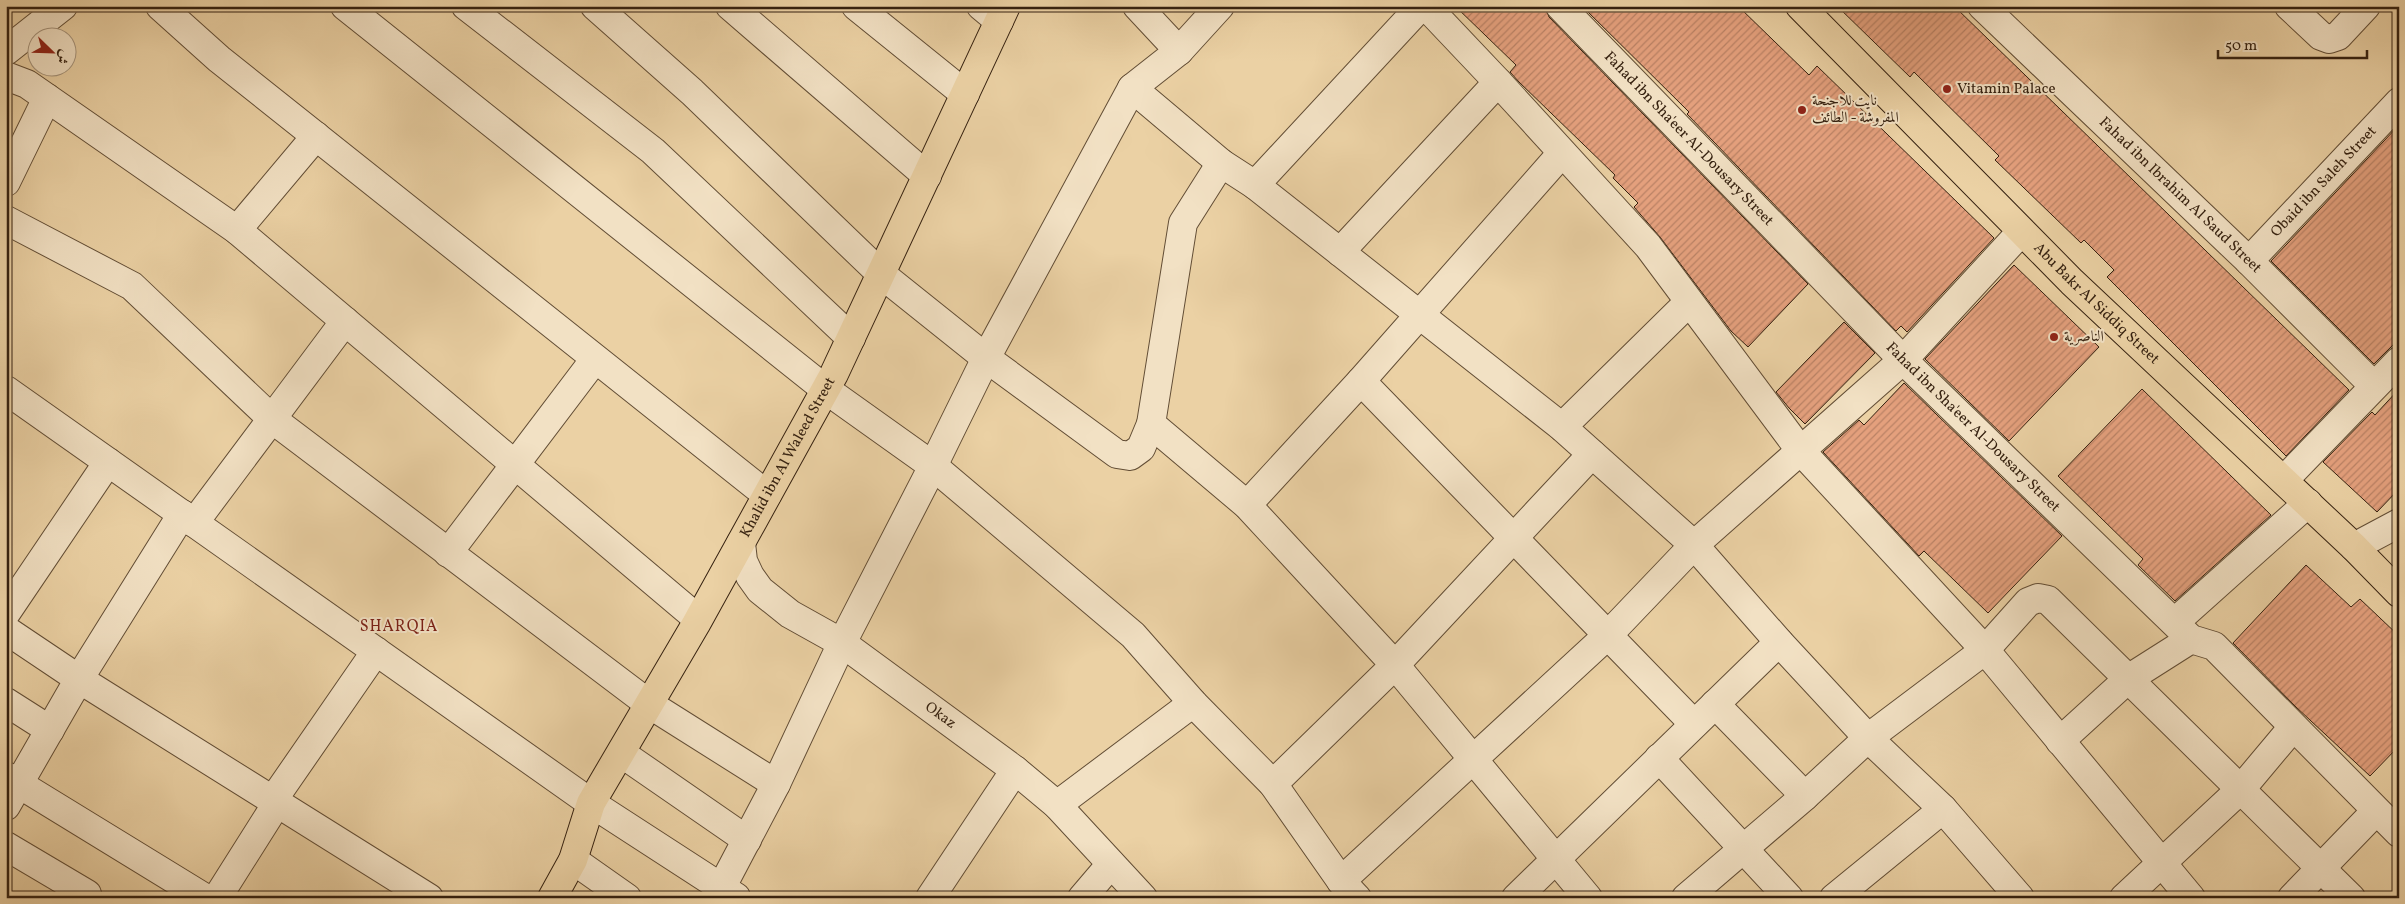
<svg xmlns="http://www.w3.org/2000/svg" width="2405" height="904" font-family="Vollkorn,Amiri,serif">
<defs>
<pattern id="building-hatch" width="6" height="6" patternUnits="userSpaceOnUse" patternTransform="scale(1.25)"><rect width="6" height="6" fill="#e4a07d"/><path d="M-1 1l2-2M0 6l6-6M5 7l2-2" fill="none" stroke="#ba8265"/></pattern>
</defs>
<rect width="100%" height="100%" fill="#ebd1a4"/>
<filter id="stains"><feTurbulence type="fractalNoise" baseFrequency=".004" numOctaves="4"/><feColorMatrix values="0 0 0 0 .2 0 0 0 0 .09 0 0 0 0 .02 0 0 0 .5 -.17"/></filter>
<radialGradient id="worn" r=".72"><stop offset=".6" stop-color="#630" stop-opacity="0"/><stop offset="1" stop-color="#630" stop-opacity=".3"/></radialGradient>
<path fill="url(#building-hatch)" stroke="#352110" d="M1455,6H1545L1549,17L1808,284L1748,347L1731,331L1660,237L1634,207L1638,203L1613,178L1615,175L1519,82L1510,72L1516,65Z
M1582,6H1738L1809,75L1817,66L1994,238L1907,332L1901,326L1896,331L1687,114L1689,112Z
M1837,6H1954L2349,390L2286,456L2107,277L2114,270L2084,240L2081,243L1995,160L1999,156L1914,72L1910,77Z
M2399,125V339L2374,364L2271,261Z
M2014,265L2099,347L2009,441L1925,359Z
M1844,322L1875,353L1805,424L1789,408L1776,392Z
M1904,383L2062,536L1988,613L1924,551L1919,556L1823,452L1859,420L1864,425Z
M2142,389L2271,515L2175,601L2138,565L2143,559L2058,476Z
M2399,389V489L2377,512L2323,462L2372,412L2375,415Z
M2306,565L2351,607L2360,599L2399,636V746L2370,776L2296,707L2233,643Z"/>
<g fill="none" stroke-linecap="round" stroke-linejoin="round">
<g stroke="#624d35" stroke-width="30">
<g id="minor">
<path d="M160,6L219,59L767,495"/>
<path d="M345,6L825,389L933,466L1133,635L1193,703L1273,784L1341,881L1357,898"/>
<path d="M466,6L653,151L851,338"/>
<path d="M595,6L692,92L881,274L986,358L1117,454L1130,456L1141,448L1151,424L1183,223L1221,163"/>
<path d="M730,6L927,176"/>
<path d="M856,6L965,94"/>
<path d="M981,6L999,21"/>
<path d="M1137,6L1179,51"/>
<path d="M1426,6L1498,82L1648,246L1800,450L1985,650L2191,898"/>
<path id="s1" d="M1560,6L1903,360L2191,639L2214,646L2399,833"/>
<path id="s2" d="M1982,6L2249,261L2374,386"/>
<path d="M2289,6L2321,36L2329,39L2338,36L2366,6"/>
<path d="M6,51L63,6"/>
<path d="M6,76L27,84L237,230L698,619"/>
<path d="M1132,88L1221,163L1255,185L1562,427L1694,545L1779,642L1868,738L1943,809L2020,898"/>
<path d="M1562,153L1361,381L1694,724"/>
<path d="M6,182L47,98"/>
<path d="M1255,185L1421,6"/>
<path d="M6,220L132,286L272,419L649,704L776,784"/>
<path d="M237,230L316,136"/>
<path d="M1340,252L1498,82"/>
<path id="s3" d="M2249,261L2399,102"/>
<path d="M6,390L591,803L736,897"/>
<path d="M1151,424L1247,505L1395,665L1588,898"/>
<path d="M1562,427L1689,302"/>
<path d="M2284,480L2399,361"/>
<path d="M1247,505L1361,381"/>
<path d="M194,523L345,321"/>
<path id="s4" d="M741,543L743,561L750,576L760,590L790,614L842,643L1015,770L1057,805L1143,898"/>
<path d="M2354,547L2399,523"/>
<path d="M448,553L595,359"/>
<path d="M6,613L108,462"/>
<path d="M2175,622L2308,503"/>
<path d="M6,630L79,679L429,898"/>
<path d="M6,702L50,730"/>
<path d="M1715,704L1805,796"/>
<path d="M2060,741L2128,679L2191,639"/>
<path d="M621,753L747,840"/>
<path d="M1659,758L1789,898"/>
<path d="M6,776L205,898"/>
<path d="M1273,784L1395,665L1592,454"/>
<path d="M273,800L376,651"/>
<path d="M1057,805L1193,703"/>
<path d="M6,806L79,679L182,514"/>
<path d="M6,846L87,894"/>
<path d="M573,860L627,898"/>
<path d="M1341,881L1609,634L1694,545L1903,360L2021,232"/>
<path d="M217,898L277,803"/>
<path d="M716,898L776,784L842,643L933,466L986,358L1132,88L1179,51L1220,6"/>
<path d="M930,898L1015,770"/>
<path d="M1082,898L1111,864"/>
<path d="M1516,898L1779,642"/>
<path d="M1686,898L1805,796L1868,738L1985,650L2028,602L2038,598L2048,600L2351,898"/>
<path d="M1834,898L1943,809"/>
<path d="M2124,898L2241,789L2293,727"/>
<path d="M2292,898L2376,811"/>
</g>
</g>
<g stroke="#352110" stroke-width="30">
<g id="major">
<path id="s5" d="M1800,6L2072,282L2354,547L2399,593"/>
<path id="s6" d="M552,898L573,860L591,803L696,624L834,374L1006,6"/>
</g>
</g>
<use href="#minor" stroke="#f2e1c4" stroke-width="28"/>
<use href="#major" stroke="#ebd1a4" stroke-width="28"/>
</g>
<g fill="#8f2418" stroke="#f2e1c4" stroke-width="2">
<circle cx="1947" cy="89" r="5"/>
<circle cx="1802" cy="110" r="5"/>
<circle cx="2054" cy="337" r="5"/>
</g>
<g text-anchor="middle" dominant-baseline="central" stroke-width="4" stroke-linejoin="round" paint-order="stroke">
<g font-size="15" fill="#352110" stroke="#f2e1c4" text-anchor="start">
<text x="1957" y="89">Vitamin Palace</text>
<text x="1812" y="101">نايت للاجنحة<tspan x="1812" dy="17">المفروشة - الطائف</tspan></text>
<text x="2064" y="337">الناصرية</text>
</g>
<g font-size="15" fill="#352110" stroke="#f2e1c4">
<text stroke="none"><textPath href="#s1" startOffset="185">Fahad ibn Sha'eer Al-Dousary Street</textPath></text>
<text stroke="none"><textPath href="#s3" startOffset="109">Obaid ibn Saleh Street</textPath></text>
<text stroke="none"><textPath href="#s2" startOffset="274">Fahad ibn Ibrahim Al Saud Street</textPath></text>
<text stroke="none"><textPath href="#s5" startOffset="420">Abu Bakr Al Siddiq Street</textPath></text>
<text stroke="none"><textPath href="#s1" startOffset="590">Fahad ibn Sha'eer Al-Dousary Street</textPath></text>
<text stroke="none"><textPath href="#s6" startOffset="501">Khalid ibn Al Waleed Street</textPath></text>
<text stroke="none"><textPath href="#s4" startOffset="272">Okaz</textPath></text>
</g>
<g font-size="16" letter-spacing="1" fill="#7a1f14" stroke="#f2e1c4">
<text x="399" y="627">SHARQIA</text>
</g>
</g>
<rect width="2405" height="904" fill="none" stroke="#ebd1a4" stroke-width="25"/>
<rect x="8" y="8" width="2390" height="889" fill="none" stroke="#352110" stroke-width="2.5"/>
<rect x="12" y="12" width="2380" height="879" fill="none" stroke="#352110"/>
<g transform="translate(52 52) rotate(113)"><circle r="24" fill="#f2e1c4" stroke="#a6947c"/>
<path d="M0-4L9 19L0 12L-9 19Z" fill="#8f2418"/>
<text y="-8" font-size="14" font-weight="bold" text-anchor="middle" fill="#352110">ش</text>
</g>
<path d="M2218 50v8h149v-8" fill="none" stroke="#352110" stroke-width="2.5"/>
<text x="2225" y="50" font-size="15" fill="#352110" stroke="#f2e1c4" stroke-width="4" paint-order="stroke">50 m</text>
<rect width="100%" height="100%" filter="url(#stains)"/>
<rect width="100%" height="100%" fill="url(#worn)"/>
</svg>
